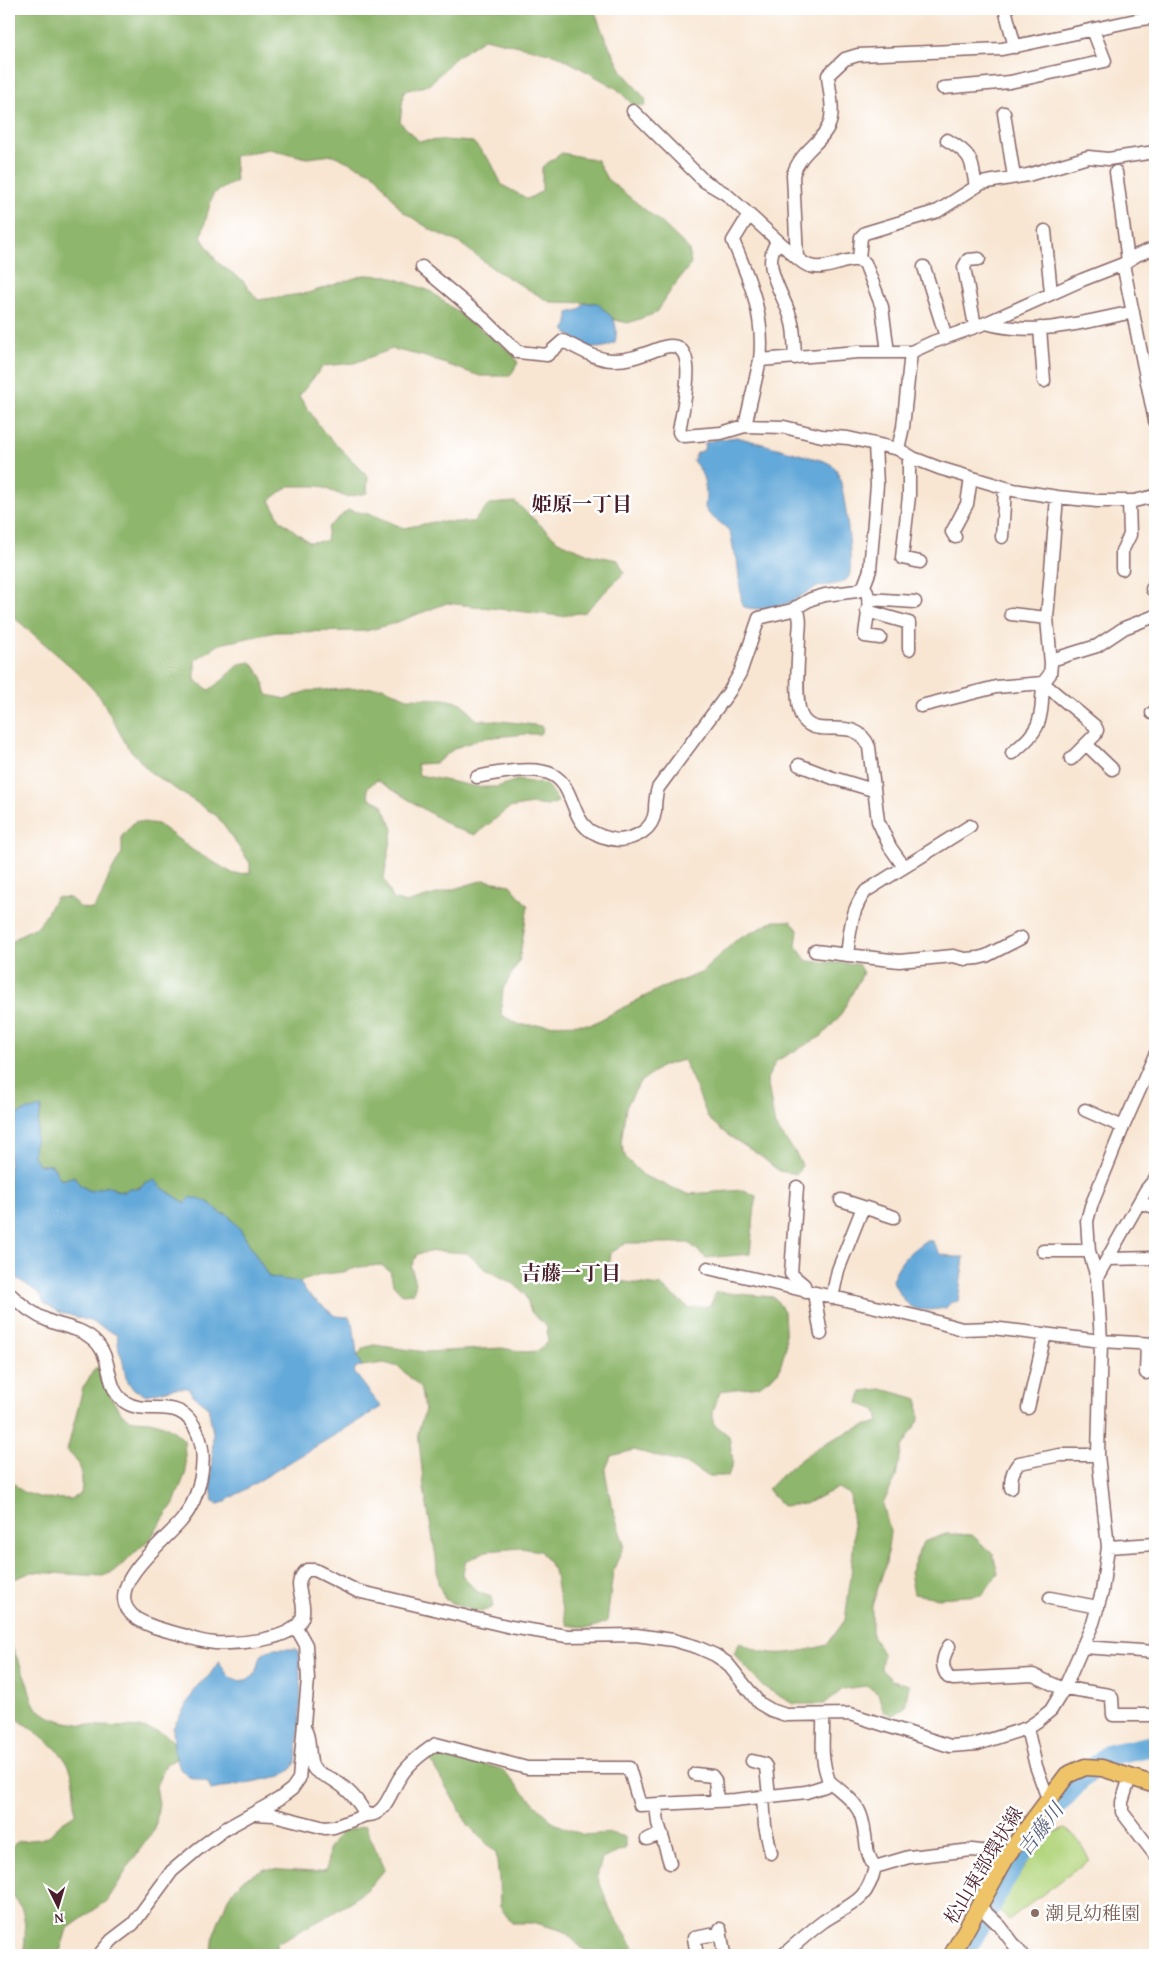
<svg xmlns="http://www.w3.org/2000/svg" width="1164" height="1964" font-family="'Gentium Book Plus','Noto Serif JP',serif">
<rect width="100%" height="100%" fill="#fff"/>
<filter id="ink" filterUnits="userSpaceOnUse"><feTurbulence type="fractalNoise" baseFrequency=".02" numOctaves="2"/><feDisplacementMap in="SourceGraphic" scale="10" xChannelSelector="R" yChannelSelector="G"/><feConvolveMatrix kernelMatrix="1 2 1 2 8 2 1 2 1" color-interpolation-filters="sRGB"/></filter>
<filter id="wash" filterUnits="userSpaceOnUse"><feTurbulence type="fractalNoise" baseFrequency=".0096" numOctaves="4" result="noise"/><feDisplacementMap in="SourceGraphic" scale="20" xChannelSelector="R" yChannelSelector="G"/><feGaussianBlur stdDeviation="1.12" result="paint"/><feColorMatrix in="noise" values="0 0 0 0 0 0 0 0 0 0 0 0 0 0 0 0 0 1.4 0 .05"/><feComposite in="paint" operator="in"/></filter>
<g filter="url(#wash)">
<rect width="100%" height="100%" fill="#f8e6d3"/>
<path fill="#b3d57d" stroke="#7e7a54" d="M1065,1828C1076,1835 1084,1848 1089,1860L1008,1920L1000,1911V1904L1044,1837Z"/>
<path fill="#8eb66c" stroke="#6c6a4c" d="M9,9H594L604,36L622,71L646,100L645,106L633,105L616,88L557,55L485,38L455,58L429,85L404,91L400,122L419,141L444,140L473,142L491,162L502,185L528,199L542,191V167L562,153L597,160L607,179L663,224L689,249L691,264L673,287L656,313L628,323L615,320L597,303L550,302L495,270L460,243L433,231L402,211L375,174L333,155L307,158L269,149L234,156L236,181L213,194L201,237L217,262L242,280L258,300L308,293L364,275L388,276L430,291L512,353L518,363L510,376H480L423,356L392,349L354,363L323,366L299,396L323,431L368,476L367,493L346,497L319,486H289L270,500L280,520L309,542L326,541L328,527L348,510L373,515L404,528L434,522H473L489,504L515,502L558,541L591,555L618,560L624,573L585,612L561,616L447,603L392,624L366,631L276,632L220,644L195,660V680L209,690L224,679L239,664L251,662L262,677L267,695L287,699L307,691L383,687L407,698L443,699L462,703L476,720C498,720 519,723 541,726L543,729L540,734H526L484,738L455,748L436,763L417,764L419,775L478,787H497L517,780L545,784L553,792L558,802L547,806L532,804L509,808L475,835L454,828L377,780L367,788L369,798L382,804L393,829L384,878L393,899L406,903L484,880L510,885L528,906L519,961L503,989L501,1015L520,1025L592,1024L659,989L701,973L735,941L774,921H791L798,930L796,946L807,961L858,964L863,973L840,1016L822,1036L776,1061L767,1079L775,1126L795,1152L802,1165L797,1174L779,1171L759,1155L726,1134L708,1118L695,1085L683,1060L662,1066L640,1082L626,1107L621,1143L626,1158L644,1176L688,1194L744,1190L756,1196L750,1254L706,1258L689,1243H626L611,1253L607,1280L661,1286L689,1308L710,1306L716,1292L774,1297L784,1311L786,1347L779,1371L759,1386L720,1391L713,1412V1423L729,1436L733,1462L728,1476H709L687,1464L634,1450L611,1456L605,1471L611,1503L624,1545L613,1571L607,1622L590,1628L567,1625L558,1594L554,1570L540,1551L521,1548L486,1551L466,1561L462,1576L478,1592L491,1597L493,1607L481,1612L461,1607L445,1599L438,1583L436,1557L424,1489L418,1432L425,1410L420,1387L399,1367L384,1363L362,1366L357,1358L363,1348L374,1345L426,1352L502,1348L525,1352L537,1351L548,1342L547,1327L531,1312L525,1294L514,1284L485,1269L467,1253L435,1251L417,1254L411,1267L416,1283L413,1293L402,1294L393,1284L390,1271L381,1265L359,1267L343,1272L324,1274L299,1282L269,1277L240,1229L227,1214H222L208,1202L185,1203L161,1187L146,1182C133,1193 122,1194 108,1186L90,1191L80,1185L61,1180L52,1165H40L33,1156L39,1117L42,1108L24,1111L9,1120V944L22,934L39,926L56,897L70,898L81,908L93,909L101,897L109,876L122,853V836L135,821L158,824L194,851L234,874L250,873V863L217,816L151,773L127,746L101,698L77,672L9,613Z
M95,1368H101C104,1382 115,1413 130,1419C135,1421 143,1420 149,1421C163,1423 174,1430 184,1440L186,1472L174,1503L150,1539L115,1571L103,1576L32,1572L9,1581V1479L23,1492L42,1498L71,1499L81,1494C83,1474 83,1465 67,1451L83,1388Z
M882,1389L918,1399L919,1420L902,1447L896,1477L883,1504L890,1532L886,1563L872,1606V1636L883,1653L881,1669L892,1680L909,1685L905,1707L892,1716L883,1710L878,1693L866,1686L843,1689L824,1704H793L764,1687L734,1654L740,1642C768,1660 796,1653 827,1645L845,1620L851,1576L854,1535L850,1495L838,1488L805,1504L782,1506L768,1489C797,1457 837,1432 879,1422L876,1410L858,1403L862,1391Z
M946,1534L972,1535L993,1554L998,1574L982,1595L938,1598L914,1594L910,1573L923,1542Z
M9,1641C16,1655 22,1669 27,1683C30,1691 32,1703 37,1708C69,1739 155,1715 172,1741C175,1745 175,1754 176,1759L166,1764L156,1786L159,1804L155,1829L138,1852L107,1901L67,1929L59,1955H23C26,1941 27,1916 19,1904C17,1899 12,1896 9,1891V1849L18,1841L41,1839L51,1834L61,1823L75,1814C75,1799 76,1785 71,1771C62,1746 29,1728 9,1713Z
M447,1754L501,1769L554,1823L583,1835L610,1833L625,1837V1849L602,1859L597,1876L610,1909L636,1951V1955H589L564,1931L536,1923H512L500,1907L499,1880L496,1853L469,1826L430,1760L432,1755Z
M365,1826L385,1869C358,1905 315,1922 277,1943L274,1955H213L212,1951L214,1934L228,1898L242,1880L265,1869L314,1872L327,1869L329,1848L341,1832Z"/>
<path fill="#63a9d9" stroke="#566482" d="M585,303H597C613,319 619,319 615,343C592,354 582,345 564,330L568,324V313L579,310Z
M737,437L824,461C831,464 835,466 838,473C844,486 854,564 849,576C845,586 827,584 818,587C809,590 802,596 794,600C779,608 758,612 742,606L737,558C731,551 734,540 729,532C724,522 708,518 705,507C705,504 706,499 706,496C706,482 702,470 693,461L697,453L704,450L705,443L714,440Z
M42,1107L39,1117L33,1156L40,1165H52L61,1180L75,1176L80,1185L90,1191L108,1186L118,1191L124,1192L129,1188L138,1189L146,1182L155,1180L161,1187L185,1203L191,1197L208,1202L222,1214H227L240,1229L269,1277L299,1282L309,1295L335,1316L349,1317C359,1333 352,1350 362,1366L356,1367L354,1372L381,1407L224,1502L219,1504L213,1502L211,1483L213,1433L208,1406L193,1395L188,1388H175L147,1395L133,1389L126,1378L122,1357L119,1351L117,1335L90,1321L59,1312L44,1303L40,1294L14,1276L9,1267V1120L24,1111Z
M925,1241H932L940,1254L954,1257H964L958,1301L950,1303L946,1308C912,1313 908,1310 892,1280C899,1261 909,1252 925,1241Z
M275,1649H296L299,1652L301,1699L296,1762L292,1769L282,1776L211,1790L208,1782L189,1777L180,1769L174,1751L173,1728L192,1695L198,1685L209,1676L219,1661C226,1673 230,1683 245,1680C249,1679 252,1678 255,1674C262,1662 256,1652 275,1649Z"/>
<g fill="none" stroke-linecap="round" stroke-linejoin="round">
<path stroke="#63a9d9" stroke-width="21" d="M963,1955L1016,1860L1055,1807L1080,1780L1108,1755L1155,1745"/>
</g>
</g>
<g filter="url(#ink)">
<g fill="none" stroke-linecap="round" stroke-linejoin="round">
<g stroke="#876566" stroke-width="15">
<path id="minor" d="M1005,9L1015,47
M943,88L1010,82L1105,61L1093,30
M633,111L704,181L726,194L797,258
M1004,113L1014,177
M947,140C973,155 971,159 976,187
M1116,172L1128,261
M749,215L733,241C750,280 765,317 760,360
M1045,231L1051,293
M778,241C758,266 787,297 792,323C795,334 794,347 795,358
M859,259L861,237L865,233L938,211L982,183L1028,175L1088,157L1108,159L1155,152
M1123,264L1155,421
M422,267L485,320L518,352L547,355L563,341C578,348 596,360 613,360C630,361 648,352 664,347C704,336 681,413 679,432L680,434L684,436L721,433L745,426L784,427L822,436L848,438L898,449L913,458L939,468L1013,490L1057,497L1097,501H1134L1155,496
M924,267L946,337
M986,323C1034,337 1085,322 1133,312
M975,326L964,267L968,260L979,259
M1040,328L1044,381
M888,352L882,307L865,263C850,253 830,272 810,266C805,265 801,261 797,258L793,175C801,150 821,144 829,125C835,111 829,90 828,75L845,59L858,55L1002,49L1136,20L1155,17
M745,426L760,360L858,352H911L933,342L986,323L1082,280L1123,264L1137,255L1155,248
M898,449L903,427L911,352
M909,456V496L902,558L920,562
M955,537L952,532L967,504L971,478
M1002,537L1005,488
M1122,569V551L1130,535L1129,501
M864,586C873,600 866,620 865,636L880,638
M1152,589L1155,586
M869,599L915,602
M796,607C801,616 800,625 799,634C799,654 794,699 801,715C814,744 854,711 869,747L878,821L890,847L904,867
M867,611L909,623V649
M1011,614L1047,618
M1051,660L1097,646L1124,628L1155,616
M921,706L996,687L1043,683L1050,674L1051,664L1047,618L1057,497
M1152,713H1155
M1087,745L1112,769
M1012,753C1043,729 1041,719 1043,683L1095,726L1097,730L1095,735L1071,759
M799,765L833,778L873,790
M477,777C496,773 536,765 553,775C573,786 571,815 588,829C591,832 597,834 601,836C608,838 613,840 620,840C636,838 653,830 655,811C655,803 655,797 658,788L729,692L740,673L759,618L792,610L811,599L825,595L857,591L864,586L870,570L877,485L875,444
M815,951L899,961L953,956L965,959L978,958L986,956L1021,938
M847,955C850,932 851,909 866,891L970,826
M1085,1110L1123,1127
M797,1187L791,1274L804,1285L806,1292
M841,1200L894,1217
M1139,1203L1155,1207
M1043,1251H1089
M1108,1259L1155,1258
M708,1268L923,1318L962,1329L992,1328L1101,1341L1155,1344
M1097,1277L1146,1190L1155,1179
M9,1293C20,1304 34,1315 49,1321C64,1327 81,1328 94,1340C114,1358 104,1388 125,1402C149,1418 181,1392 198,1434C209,1460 199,1499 182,1520C165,1542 97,1590 136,1618C150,1628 170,1631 186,1636C195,1640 205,1642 215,1643C236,1644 293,1641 302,1618C308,1599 289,1585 307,1570H315L357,1591L511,1627L567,1636L636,1635L673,1640L697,1647L715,1655L727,1663L759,1703L771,1710L786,1715L850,1714L950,1746L977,1744L1027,1728L1039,1720L1051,1710L1065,1687L1093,1623L1102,1592L1108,1547L1098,1455L1101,1341L1097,1277L1089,1251L1087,1221L1091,1206L1123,1127L1155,1055
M814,1293L821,1334
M832,1298L838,1270L863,1207
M1146,1373L1147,1344
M1028,1408L1045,1334
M1011,1488C1011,1478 1012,1471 1019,1463L1060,1455H1098
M1108,1547L1155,1544
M1050,1598L1098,1607
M949,1646C943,1657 940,1666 948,1677L953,1679L1033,1675L1059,1687L1109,1695L1112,1698L1113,1715H1155
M1083,1647L1155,1652
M304,1728C312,1739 307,1760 314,1769C318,1774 327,1776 332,1779C347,1788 358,1799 366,1815C386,1817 391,1789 401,1776C409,1763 424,1752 436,1744L527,1768H629L640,1805L735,1800L806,1792L825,1786L829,1781C819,1755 824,1741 823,1715
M1027,1728L1036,1766L1048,1799
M752,1761L764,1764L766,1767L769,1796
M695,1774L712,1776L715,1780L717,1801
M1130,1777L1122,1802V1812L1155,1855
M829,1781C839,1790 853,1799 859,1811C868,1828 862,1850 875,1867
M763,1797L765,1826L771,1853
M656,1805L658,1823L670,1863
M255,1814L274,1815L325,1828L334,1827L366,1815
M647,1839L662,1834
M980,1907L1000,1926L1022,1955
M720,1929L724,1955
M99,1955L112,1940L133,1924L172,1871L198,1849L225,1829L279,1799L292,1789L299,1779L308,1679L306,1645L296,1627
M697,1955L694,1938L721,1933
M783,1955C796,1944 810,1931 824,1921C851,1903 867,1903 875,1867L909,1857L972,1850L1008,1854"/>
</g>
<g stroke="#876566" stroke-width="19">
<path id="major" d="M952,1955L1008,1854L1067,1775L1085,1767L1102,1768L1155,1785"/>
</g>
<use href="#minor" stroke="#fff" stroke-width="12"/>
<use href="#major" stroke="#efc469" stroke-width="16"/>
</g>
</g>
<circle fill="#8d6e63" stroke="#fff" stroke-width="2" cx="1035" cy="1913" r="5"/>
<g text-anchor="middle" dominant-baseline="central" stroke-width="5" stroke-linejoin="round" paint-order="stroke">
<g font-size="19" fill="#4a1f2b" stroke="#fff">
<text transform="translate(983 1865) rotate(-59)">松山東部環状線</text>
</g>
<g font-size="19" fill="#785e54" stroke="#fff" text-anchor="start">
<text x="1045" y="1913">潮見幼稚園</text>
</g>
<g font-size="20" font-weight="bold" fill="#4a1f2b" stroke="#fff">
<text x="582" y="503">姫原一丁目</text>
<text x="571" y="1272">吉藤一丁目</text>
</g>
<g font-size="20" font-style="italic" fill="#555d79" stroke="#fff">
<text transform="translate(1040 1829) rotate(-52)">吉藤川</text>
</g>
</g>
<rect width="1164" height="1964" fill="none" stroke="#fff" stroke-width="30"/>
<g transform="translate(58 1906) rotate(175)" stroke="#ffffff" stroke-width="4" paint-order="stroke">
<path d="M0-4L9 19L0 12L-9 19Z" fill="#4a1f2b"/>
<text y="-8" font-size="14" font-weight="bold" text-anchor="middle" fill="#4a1f2b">N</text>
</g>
</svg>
